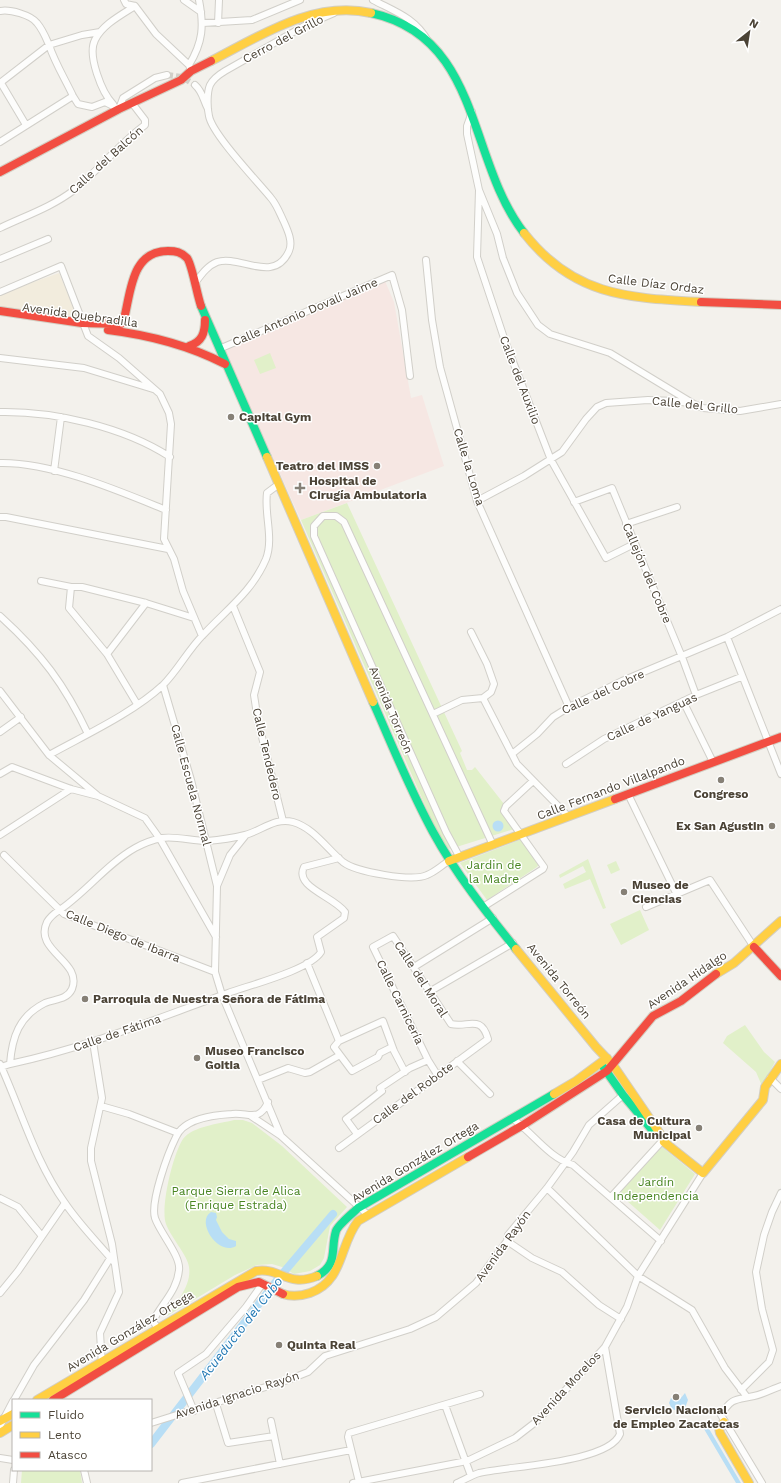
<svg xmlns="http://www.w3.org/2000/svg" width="781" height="1483" font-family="'Work Sans',sans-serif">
<rect width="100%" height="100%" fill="#f3f1ec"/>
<path fill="#f2ecdd" d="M59,273L77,316L0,307V294Z"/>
<path fill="#f6e7e3" d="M385,281L394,302L411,398L422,395L444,466L301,520L224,351Z"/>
<path fill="#e1f0c9" d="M270,353L276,368L260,374L254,360Z
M347,503L462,751L460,753L467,770H472L475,767L504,804L501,811L514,829L450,849L441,842L301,520Z
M522,839L539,864L537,867L487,900L460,863Z
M588,859L606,908L603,909L590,879L565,889L563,884L586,872L583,866L560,878L559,875Z
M616,861L620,870L611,874L607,865Z
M640,910L649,930L621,945L610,924Z
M745,1025L764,1052L775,1062L762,1086L756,1072L723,1043L727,1036Z
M234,1120H243L252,1123L282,1146L347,1207L330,1226L324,1258L320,1265L310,1271L294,1274L282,1267L272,1264L257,1265L235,1275L167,1316C176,1303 192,1285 189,1267C188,1256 170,1236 166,1224C160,1208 173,1154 183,1139C193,1126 219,1124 234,1120Z
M662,1147L695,1174L660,1230L618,1193Z
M22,1470H80L82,1483H21Z"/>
<path fill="#b8def5" d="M492.5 826a5.5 5.5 0 1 1 11 0a5.5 5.5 0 1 1-11 0Z
M211,1212L216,1213L217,1217L216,1220L222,1232L229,1239L236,1241V1246C219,1257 195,1222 211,1212Z
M685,1393L688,1400L685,1408L678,1411L672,1409L669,1403L671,1398L680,1399Z
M708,1427L741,1483H736L704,1429Z"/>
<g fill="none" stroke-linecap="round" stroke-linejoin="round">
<path stroke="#b8def5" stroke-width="8" d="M151,1444L278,1279L333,1214"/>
<path stroke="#d1cec8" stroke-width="6" stroke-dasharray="6 3" stroke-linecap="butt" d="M167,75L182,77L195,85"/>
<g stroke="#d1cfc9" stroke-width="8">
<path id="street" d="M124,0L126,4L135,6L156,34L189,65L191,71
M184,0L201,12
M373,0C396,12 415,18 428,41
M0,11C10,9 31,15 37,23C43,30 46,38 49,45C55,63 65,79 73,96L78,104L92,107L105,102L119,109
M203,23L252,20L300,0
M218,23L219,0
M189,65C203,42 204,26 199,0
M0,83L49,45L82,35L100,32
M1,83L26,125
M195,85C203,92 203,100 208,109
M113,104C102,93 87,55 95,40C102,25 121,15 135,6
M119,109L123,98L155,78L167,75
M472,112L467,126V134L479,190L497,234L503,258L517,293L538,325L550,334L610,353L694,404
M0,142L73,96
M479,190L477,257L505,341L551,460L606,558L634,544
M0,228C25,216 52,207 74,190C99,170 119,144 145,125V120L132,103
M0,259L48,239
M426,260L432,320L440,367L477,501L569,707
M195,283C201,275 207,266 217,262C239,254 274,285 289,251C293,242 288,231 284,222C280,214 277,205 271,198C258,182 212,134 209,116C207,108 207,92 210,85C213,79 220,74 225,71L304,26L334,13
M0,292L61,266L88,336L119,358L160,394L169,413L171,424L164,539L174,559L183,591L202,636
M219,349L392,275L402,310L410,376
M0,358L84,368L153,389
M0,412C54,411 124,427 170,457
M0,463C52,462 119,491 166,510
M54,471L61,417
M477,501L524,476L562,452L586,419L597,407L606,403L648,400L676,401L694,404L703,408L740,411L781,404
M574,502L612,488L682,657L696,695
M0,517H6L168,549
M626,524L677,507
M41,581L71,587H82L146,603L194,618
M71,587L69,608L107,654L137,704
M233,606L260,672L254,695L258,721L283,821
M0,616C41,653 65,685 88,734
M471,632L487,664L494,684L491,692L483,698
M727,637L781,774
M107,654L146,603
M163,685L191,780L217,886
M0,691L49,755L97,795
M483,698L517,764L568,816
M683,701L713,762
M433,714L462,700L483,698
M0,732L21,717
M512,754L537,734L553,717L569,707L622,681L727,637L781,609
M49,755C85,735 133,713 163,685C178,670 188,650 203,635C226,610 252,592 266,559C274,538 264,514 267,493L279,484
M566,764L604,739L696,695L741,677
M0,774L12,767L71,789L98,796L145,818L160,839L216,937
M628,794L677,895
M0,835L71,789
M246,835L230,855L217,886L215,972L222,995L281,1136
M4,855L64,914L215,972
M459,856L446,832L314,536V526L323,516H336L344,522L492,843
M483,907L543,869L544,867L504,811L506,806L533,781
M646,907L710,880L754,947
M307,963L339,1041
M414,967L493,918
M429,992L513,943
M93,1042L102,1098L91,1148V1161L112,1244L119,1292L100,1333L102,1365
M392,1047L380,1053L378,1057L352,1071L334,1047L339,1041L383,1021L394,1051L405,1072
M457,1061L490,1094
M0,1064C21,1110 35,1161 65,1203C79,1224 98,1243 114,1262
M10,1064C86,1048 155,1019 228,993C250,985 310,970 321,952L317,937L344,918L345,912C333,896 294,887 304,867L339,858
M1,1067L10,1064C12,1037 19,1016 45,1003C54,999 67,1000 72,989C83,961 33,951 47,922C51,915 55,913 61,909C87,891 107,864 135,848C144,843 152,840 162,838C177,836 192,841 207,841C219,840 233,838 245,835C261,831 275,817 293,822C314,828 327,849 343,862C356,872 412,882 427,875C435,872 442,865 449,861
M770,1078L781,1089
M258,1080L288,1068L305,1073L310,1072L340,1055
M101,1106L129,1114L178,1133
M251,1116L281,1136L368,1215
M513,1119C533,1133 549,1158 573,1165L661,1241
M357,1134L346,1119L382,1091L380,1088L410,1068L428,1060
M339,1148L488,1039C481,1014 468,1028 451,1024L393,936L373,947L428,1060L438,1076
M547,1188L638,1276L692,1310L725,1368L747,1397
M611,1197L664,1139
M0,1198L18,1207L41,1235
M507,1241L532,1258L562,1272L599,1305L621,1319
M0,1293L18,1271L65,1203
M160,1332L153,1321C162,1303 177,1291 179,1270C181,1256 160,1233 155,1218C150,1202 168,1153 176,1137C184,1118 214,1115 232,1114C248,1112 259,1123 268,1102
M741,1390L769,1362L773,1350L762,1309L756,1272L764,1235L772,1212L781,1193
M14,1400L34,1365L84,1300L111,1257
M216,1404L228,1443L274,1436
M445,1405L471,1476
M194,1411L178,1373L206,1354L246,1307L263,1283
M271,1421L280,1464
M151,1423L288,1380L308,1372L325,1356L410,1329L436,1317L476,1283L507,1241L508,1235L547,1188L573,1152L589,1125L623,1095
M0,1426L13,1401
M0,1458L13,1460
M84,1470L87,1483
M359,1482L348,1437L349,1433L480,1394
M13,1483L14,1470
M182,1483L351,1450
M353,1483L467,1461L515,1438L537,1421L605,1347L627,1307L638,1276L703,1173
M457,1483C464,1480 472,1475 479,1473C508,1466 609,1463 620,1434L605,1347
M762,1483L721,1415C732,1397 736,1400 754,1396C764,1394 772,1389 781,1386"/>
</g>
<g stroke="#d3cec2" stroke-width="10">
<path id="fast" d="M371,13C482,37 467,160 524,233
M201,306L267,457
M373,702C392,745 410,790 433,832C456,874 486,912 516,949
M604,1068L623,1095L653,1131
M317,1276C339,1264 330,1250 336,1231C338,1225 353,1213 358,1208L554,1094"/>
</g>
<g stroke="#d3cec2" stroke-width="10">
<path id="slow" d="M211,61C260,36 313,0 371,13
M524,233C573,296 628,298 701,302
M267,457L373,702
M449,861L615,799
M516,949L596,1047L613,1065L667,1144
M716,974L734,963L781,921
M554,1094L576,1081L607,1058
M664,1142L703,1173L763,1100L765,1087L781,1064
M283,1294C292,1297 301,1296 310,1293C344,1281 339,1245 358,1221L468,1157
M37,1400L256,1271C280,1267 288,1288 317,1276
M0,1421L13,1414
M724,1422L719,1428L720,1433L749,1483
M0,1433L13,1425"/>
</g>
<g stroke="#d3cec2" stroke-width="10">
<path id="jam" d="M0,172L119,109L181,80L191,71L211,61
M701,302L781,305
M0,311L82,323L121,324L124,319C131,292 131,251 168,251C176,251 181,252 187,258C192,264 197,295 201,306
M108,330C149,335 188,345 225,364
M189,346C202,342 205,333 205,320
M615,799L781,737
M754,947L781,976
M468,1157L523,1125L607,1071L653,1016L681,1001L716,974
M53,1400L238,1287L259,1282L283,1294"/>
</g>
<use href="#street" stroke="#fdfdfc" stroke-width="6"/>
<use href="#fast" stroke="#16e098" stroke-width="8"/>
<use href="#slow" stroke="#ffcf43" stroke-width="8"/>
<use href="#jam" stroke="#f24e42" stroke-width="8"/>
</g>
<g fill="#868076" stroke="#fff" stroke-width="1.5">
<circle cx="231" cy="417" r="4"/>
<circle cx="377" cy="466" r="4"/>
<path d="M298 482h4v4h4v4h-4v4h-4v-4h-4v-4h4z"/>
<circle cx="721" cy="780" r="4"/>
<circle cx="772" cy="826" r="4"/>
<circle cx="624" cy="892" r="4"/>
<circle cx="85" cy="999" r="4"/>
<circle cx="197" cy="1058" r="4"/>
<circle cx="699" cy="1128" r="4"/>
<circle cx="279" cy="1345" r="4"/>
<circle cx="676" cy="1397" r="4"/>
</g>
<g text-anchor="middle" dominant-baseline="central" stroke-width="3" stroke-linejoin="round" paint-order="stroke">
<g font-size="12" fill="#4b4336" stroke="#fff">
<text transform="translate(283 39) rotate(-28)">Cerro del Grillo</text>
<text transform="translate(106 160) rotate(-42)">Calle del Balcón</text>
<text transform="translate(656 284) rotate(7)">Calle Díaz Ordaz</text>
<text transform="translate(305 312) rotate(-23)">Calle Antonio Dovalí Jaime</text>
<text transform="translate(80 315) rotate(8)">Avenida Quebradilla</text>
<text transform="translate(520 380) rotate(69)">Calle del Auxilio</text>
<text transform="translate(695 405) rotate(6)">Calle del Grillo</text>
<text transform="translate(469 467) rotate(73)">Calle la Loma</text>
<text transform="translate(647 573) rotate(67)">Callejón del Cobre</text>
<text transform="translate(603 692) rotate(-25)">Calle del Cobre</text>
<text transform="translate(391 710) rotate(67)">Avenida Torreón</text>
<text transform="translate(652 717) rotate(-25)">Calle de Yanguas</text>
<text transform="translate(267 754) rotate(77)">Calle Tendedero</text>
<text transform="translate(191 785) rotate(75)">Calle Escuela Normal</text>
<text transform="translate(611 788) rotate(-21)">Calle Fernando Villalpando</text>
<text transform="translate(123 936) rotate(22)">Calle Diego de Ibarra</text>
<text transform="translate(421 979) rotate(57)">Calle del Moral</text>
<text transform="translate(687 980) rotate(-34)">Avenida Hidalgo</text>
<text transform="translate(559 981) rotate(51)">Avenida Torreón</text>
<text transform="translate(400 1002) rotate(64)">Calle Carnicería</text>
<text transform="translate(117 1033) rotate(-19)">Calle de Fátima</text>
<text transform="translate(413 1093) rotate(-36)">Calle del Robote</text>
<text transform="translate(415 1162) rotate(-31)">Avenida González Ortega</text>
<text transform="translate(503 1246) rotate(-54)">Avenida Rayón</text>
<text transform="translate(130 1331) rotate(-31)">Avenida González Ortega</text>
<text transform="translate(566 1388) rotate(-47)">Avenida Morelos</text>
<text transform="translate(237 1395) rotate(-18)">Avenida Ignacio Rayón</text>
</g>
<g font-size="12" font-weight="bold" fill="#4b4336" stroke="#fff" text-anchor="start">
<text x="239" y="417">Capital Gym</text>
<text x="369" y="466" text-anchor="end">Teatro del IMSS</text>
<text x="309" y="481">Hospital de<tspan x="309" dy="14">Cirugía Ambulatoria</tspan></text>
<text x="721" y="794" text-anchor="middle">Congreso</text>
<text x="764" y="826" text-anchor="end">Ex San Agustin</text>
<text x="632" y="885">Museo de<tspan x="632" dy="14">Ciencias</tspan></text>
<text x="93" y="999">Parroquia de Nuestra Señora de Fátima</text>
<text x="205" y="1051">Museo Francisco<tspan x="205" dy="14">Goitia</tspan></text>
<text x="691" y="1121" text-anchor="end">Casa de Cultura<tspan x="691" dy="14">Municipal</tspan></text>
<text x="287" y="1345">Quinta Real</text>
<text x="676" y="1410" text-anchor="middle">Servicio Nacional<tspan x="676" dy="14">de Empleo Zacatecas</tspan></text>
</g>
<g font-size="12" fill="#488521" stroke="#fff">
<text x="494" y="865">Jardin de<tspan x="494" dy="14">la Madre</tspan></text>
<text x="656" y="1182">Jardín<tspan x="656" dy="14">Independencia</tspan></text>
<text x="236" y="1191">Parque Sierra de Alica<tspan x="236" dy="14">(Enrique Estrada)</tspan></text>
</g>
<g font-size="13" font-style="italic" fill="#1f77b3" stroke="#fff">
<text transform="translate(241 1328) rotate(-52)">Acueducto del Cubo</text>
</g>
</g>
<rect x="12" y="1399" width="140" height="72" fill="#ffffff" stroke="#b7b4af"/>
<rect x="20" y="1412" width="20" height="6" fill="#16e098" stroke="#b7b4af"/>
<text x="48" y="1419" font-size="12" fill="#4b4336">Fluido</text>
<rect x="20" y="1432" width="20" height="6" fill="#ffcf43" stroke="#b7b4af"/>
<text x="48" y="1439" font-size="12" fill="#4b4336">Lento</text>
<rect x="20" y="1452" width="20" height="6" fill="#f24e42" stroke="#b7b4af"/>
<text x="48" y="1459" font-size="12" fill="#4b4336">Atasco</text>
<g transform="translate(749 32) rotate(30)" stroke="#ffffff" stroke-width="3" paint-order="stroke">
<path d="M0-3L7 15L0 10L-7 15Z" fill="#4b4336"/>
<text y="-6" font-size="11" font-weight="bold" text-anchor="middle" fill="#4b4336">N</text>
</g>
</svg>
